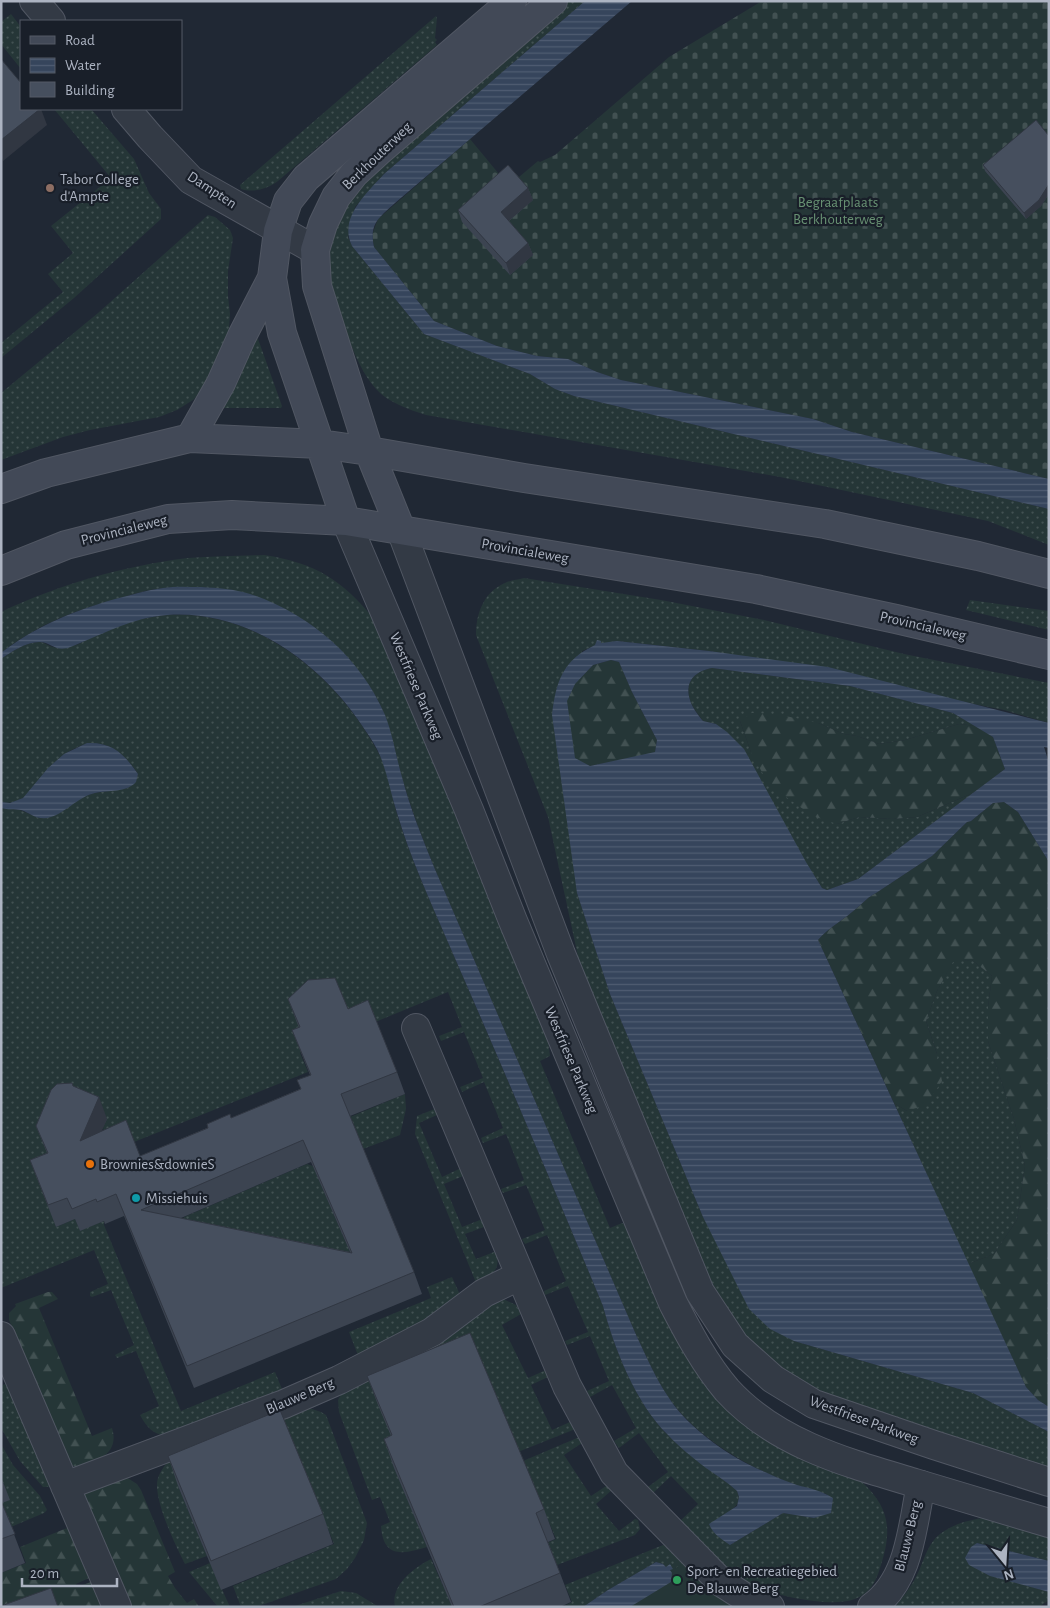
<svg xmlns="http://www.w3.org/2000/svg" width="1050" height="1608" font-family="'Alegreya Sans',sans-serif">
<defs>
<pattern id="grass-dots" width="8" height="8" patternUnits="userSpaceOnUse" patternTransform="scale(1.25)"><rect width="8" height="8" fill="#253637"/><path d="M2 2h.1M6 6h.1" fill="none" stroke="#425152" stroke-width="1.8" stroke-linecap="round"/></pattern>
<pattern id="forest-firs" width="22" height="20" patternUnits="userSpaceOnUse" patternTransform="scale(1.25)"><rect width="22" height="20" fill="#253637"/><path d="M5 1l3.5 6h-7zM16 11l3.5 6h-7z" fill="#425152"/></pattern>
<pattern id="cemetery-stones" width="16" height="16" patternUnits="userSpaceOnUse" patternTransform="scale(1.25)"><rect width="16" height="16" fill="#253637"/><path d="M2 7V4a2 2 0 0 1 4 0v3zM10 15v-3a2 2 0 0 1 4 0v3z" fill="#425152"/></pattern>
<pattern id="water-rules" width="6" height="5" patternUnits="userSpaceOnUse" patternTransform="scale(1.25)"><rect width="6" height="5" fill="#36455c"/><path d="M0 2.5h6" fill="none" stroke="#505d72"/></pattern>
</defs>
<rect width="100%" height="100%" fill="#202834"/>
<path fill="url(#grass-dots)" d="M567,1H585L384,174L355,207L348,237L352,246L424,334L530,374L555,389L574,396L1049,509V545L988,521L780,477L426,415C408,409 389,403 376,389C362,373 355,355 347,335C336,305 326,280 329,247C330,234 346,204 352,191L418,128Z
M11,14L21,27V69L1,44V22Z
M436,16L437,18L435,38L437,40L435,42L437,45L278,181C267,189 254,193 241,189L240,185Z
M54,109H91L134,159L149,193L161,209V219L74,298L1,358V343L63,292L48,274L73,253L51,226L111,178Z
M208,215L215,217L230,230L233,238L228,271V296L230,314L228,343L204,389L193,400L177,410L159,417L90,430L63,437L1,460V393L98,313Z
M255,339H258L282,406L281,408H222L239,380L253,340Z
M264,555C316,563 342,580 375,620L546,1023L550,1056L540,1061L610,1228L622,1223L634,1229L680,1339L862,1482C891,1509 892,1532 880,1568C876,1582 869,1594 855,1599C829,1608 775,1596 751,1584C723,1570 702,1542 680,1521L698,1504L671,1476L653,1493L648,1487L668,1472L639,1433L619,1448L614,1441L636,1428L612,1385L590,1397L587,1391L609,1381L590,1336L567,1345L565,1341L588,1332L568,1286L545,1295L544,1291L566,1281L547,1235L525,1244L522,1239L545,1230L526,1185L503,1193L501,1189L524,1180L506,1134L483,1143L481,1138L503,1128L484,1082L462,1092L460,1087L483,1078L464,1032L441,1041L439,1036L462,1027L448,992L300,1053L308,1072L134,1142L105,1135L103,1128L106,1119L56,1227L75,1219L80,1230L104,1221V1225L181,1411L275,1372L284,1394L167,1436C153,1434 147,1428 140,1415L159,1406L136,1351L117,1358L115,1355L134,1345L111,1290L92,1297L90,1296V1292L108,1284L94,1250L1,1288V808L20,810L39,818L59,813L82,797L95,793L128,788L138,774C112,734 81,735 49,768C40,777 33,790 23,798C17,802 9,804 1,802V659C11,652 26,642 39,642C45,642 48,646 53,647C59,649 73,646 79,644C85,641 91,637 97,634C119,624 144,617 168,615C258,609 339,678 379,754C389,771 391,795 397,814C410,857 429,898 447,940C500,1062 552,1183 603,1306C614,1348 636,1404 668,1435C689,1456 715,1471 737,1491C741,1501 738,1505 730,1511V1545L783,1513L814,1518L827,1494C773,1482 700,1444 669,1398C656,1379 647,1358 637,1337L434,867C422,838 411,808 402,778C394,750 390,720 375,695C330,619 253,580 165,588C146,589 128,596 110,601C69,612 34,627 1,653V612C60,584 123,566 188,558C213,556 239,556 264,555Z
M524,578L661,600L764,620L904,654L1049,683V723L1004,710L709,651L617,641L596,645L582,651L577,893L610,994L703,1217L794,1341L973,1393L1049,1432V1471L820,1394L783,1372L744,1336L726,1308L704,1268L582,975L548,817L476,635C476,613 484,592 505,583C510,580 518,580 524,578Z
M970,600L1049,611V630L966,610Z
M712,668L850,686L953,713L976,726L959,724L905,740L879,744L857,736L844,734L818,723L740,721L751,752L837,824L859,817L892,819L917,817L975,792L858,879L827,890L822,888L716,724L703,721C699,715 692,707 690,700C684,682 695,671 712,668Z
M972,960L992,976L988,1007V1041L1014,1119L1025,1166L1017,1220L994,1254L968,1264L894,1103L907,1111L937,1054L926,1021L937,991L953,961Z
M405,1094L406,1109L400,1135L363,1149L350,1117Z
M437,1108L439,1113L437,1115L419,1123L442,1177L459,1169L462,1170L463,1176L444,1184L462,1227L480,1220L482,1221L485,1225L484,1227L465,1234L476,1259L494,1252L496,1253C502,1271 490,1275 477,1285L415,1134L417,1116Z
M307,1164L313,1166L353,1259L181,1223L184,1217Z
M452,1277L461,1297L444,1310L359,1358L349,1332L431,1298L427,1287Z
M501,1298L516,1305L521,1314L502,1325L528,1378L546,1370L549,1374L548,1377L531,1385L552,1430L570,1422L575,1428L573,1430L518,1452L399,1456L395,1469L427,1547C404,1554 383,1559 381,1526L390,1522L380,1497L372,1500L339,1412L338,1400L343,1391L483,1307Z
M7,1383L51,1484L48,1487H43L20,1461L1,1428V1389L3,1385Z
M309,1408L321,1412L326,1415L367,1523L364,1540L355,1558L347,1569L336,1579L256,1607H241L233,1586L334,1544L292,1440L178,1486L207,1556L185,1564C175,1544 156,1505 157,1483C158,1474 164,1466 170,1459Z
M577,1438H580L582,1443L564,1455L591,1496L609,1484L612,1490L596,1504L619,1531L635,1519L638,1520L640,1529L635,1535L557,1565L547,1543L556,1539L523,1461Z
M1,1444L13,1465L40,1496L47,1510L44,1513L11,1527L1,1503Z
M988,1517L1049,1533V1561L977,1543L990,1575L1049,1592V1600L1039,1607H895C903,1597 911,1587 917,1575C924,1561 927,1544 940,1534C954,1523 971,1520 988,1517Z
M663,1545L668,1546L709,1590L716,1596L694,1607L670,1570V1565L666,1567L663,1564L656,1562L608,1590L583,1607H562L572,1602L565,1585Z
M431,1559L443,1586L450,1583L454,1592L447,1595L452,1607H395C390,1585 415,1567 431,1559Z
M210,1563L230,1607H218L189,1572Z
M341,1591L356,1593L379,1607H292Z"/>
<path fill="url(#forest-firs)" d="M611,660L619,662L632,692L657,740L655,753L590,766L575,759L567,701L575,684L593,665Z
M752,713L781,715L818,723L844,734L857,736L879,744L905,740L959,724L976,726L993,737L1005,769L975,792L917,817L892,819L859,817L837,824L813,816L769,785L751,752L740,721Z
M1004,802L1018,812L1049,862V1407L1038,1400L1026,1387L968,1264L994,1254L1017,1220L1025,1166L1014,1119L988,1041V1007L992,976L972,960L953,962L937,991L926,1021L937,1054L942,1081L926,1105L907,1111L894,1103L818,940C829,927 845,919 858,907C864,902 868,897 876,893L932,856L967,822L971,821L993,803Z
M48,1292H52L58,1299L39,1308L92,1436L112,1428C120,1454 97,1462 76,1467L69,1464L9,1320V1313L16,1306L15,1304Z
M126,1477L137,1484L141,1490L175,1572L168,1576L175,1588L187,1603L194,1599L199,1607H129L83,1498L85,1491Z
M67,1528L73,1532L81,1552L79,1554L89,1578L76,1584L77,1587L91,1582L102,1607H1V1573L26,1563L20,1547Z"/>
<path fill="url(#cemetery-stones)" d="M762,1H1049V479L852,432L813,419L621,380L597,372L568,359L537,356L497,346L434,321L374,247L372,235L378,219L470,139L504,180L514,172L519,177L538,161L540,162L555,155L669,57Z"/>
<path fill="#253637" d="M684,1563L709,1590L735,1607H610Z"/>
<path fill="url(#water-rules)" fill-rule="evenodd" d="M585,1H632L395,203C379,218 369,223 374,247L434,321L497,346L537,356L568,359L597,372L621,380L813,419L852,432L1049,479V509L574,396L555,389L530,374L424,334L352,246C338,218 367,193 384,174Z
M201,587C218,588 234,589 250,594C310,614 360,657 385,715C393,735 396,757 402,777C410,808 422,837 434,867L637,1337C647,1358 656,1379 669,1398C689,1429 731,1458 765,1472C775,1477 786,1481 797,1485C809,1488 822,1491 833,1498L831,1513L814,1518L783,1513L730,1545C721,1539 713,1534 709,1524L737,1506L739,1497L737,1491C727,1482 716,1475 706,1468C693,1458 679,1447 668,1435C636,1404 614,1348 603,1306C552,1183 500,1061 447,940C429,898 410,857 397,813C391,795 388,776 381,758C377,747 369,736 363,727C321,663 247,609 167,615C131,618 106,633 73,646C55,654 53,642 39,642C26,642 11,652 1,659V653C36,626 73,611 115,599C131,595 147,590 163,588C176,586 189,587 201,587Z
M597,640L601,641V643L617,641L709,651L828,667L1049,723V748L1044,747L1049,763V862L1018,812L1004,802L993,803L971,821L967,822L932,856L876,893C868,897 864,902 858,907C845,919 829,927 818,940L1026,1387L1038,1400L1049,1407V1432L973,1393L794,1341L770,1329L749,1309L703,1217L610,994L577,893L552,715C556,681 563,660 595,645ZM611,660L619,662L632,692L657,740L655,752L590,766L575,758L567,701L575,684L593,665ZM712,668L850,686L953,713L993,737L1005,769L858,879L827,890L822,888L806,862L744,749L727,732L716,724L703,721C698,715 692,707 690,700C684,682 695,671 712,668Z
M87,743C113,742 124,754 138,774L136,782C126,793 109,790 95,793C77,797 64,815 47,818C37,820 30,813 21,810C15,809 8,810 1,808V802L10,803L23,798L48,768L64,754Z
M977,1543L1049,1561V1592L990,1576L969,1565L965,1558L971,1547Z
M656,1562L663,1564L666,1567L670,1564L673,1569L670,1570L672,1573L671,1582L630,1607H583L608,1590Z"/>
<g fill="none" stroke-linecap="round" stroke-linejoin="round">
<g stroke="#515763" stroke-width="30">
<path id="minor" d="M34,1L51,21
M126,109L150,137L191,180L315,250
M416,1028L567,1386L614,1473L721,1582L746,1598L770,1607
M1,1336L117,1607
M65,1486L284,1404L339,1380L432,1332L484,1293L519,1276
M872,1607C910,1580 912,1527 921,1485"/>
</g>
<g stroke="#515763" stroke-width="30">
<path id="tertiary" d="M346,521L469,810L513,921L673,1303C689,1334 705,1364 727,1390C776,1444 848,1463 915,1483C959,1496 1004,1510 1049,1523
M401,530L561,954L700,1292L735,1345L773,1379L814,1404L934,1445L1049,1482"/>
</g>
<g stroke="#515763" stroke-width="30">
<path id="secondary" d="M190,438L221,383L242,336L272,278
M1,489L46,473L190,438L320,444L369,451L524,478L825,524L978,556L1049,574
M346,521L282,333L272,278L278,231L288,201L306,178L512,1
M401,530L369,451L317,286L315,250L323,224L336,197L354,174L378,152L553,1
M1,571L66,545L168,519L232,515L346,521L756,589L896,619L1049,655"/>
</g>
<use href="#minor" stroke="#333a45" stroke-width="28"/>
<use href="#tertiary" stroke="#333a45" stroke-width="28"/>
<use href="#secondary" stroke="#424957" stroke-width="28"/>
</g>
<path fill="#3c4451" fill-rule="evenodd" d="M1049,136V194L1041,206L1026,219L985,171L983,165Z
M528,188L533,200L509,221L528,243L533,255L510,275L462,222L458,210Z
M288,999L348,1009L397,1072L405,1094L350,1116L414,1272L422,1294L194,1388L124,1216L105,1224L104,1221L80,1231L75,1219L56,1227L30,1160L47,1153L36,1126L73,1086L107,1119L101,1131L140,1156L300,1089L310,1075L292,1030L299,1028ZM311,1162L350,1252L181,1218Z
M367,1376L544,1509L555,1539L548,1542L560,1573L571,1602L560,1607H452L394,1468L384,1439L391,1436L378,1405Z
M168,1456L323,1514L333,1544L221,1590L178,1486Z
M1,1477L10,1500L2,1503L25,1563L1,1573Z"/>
<path fill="#313742" d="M40,109H41L47,125L3,161L1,156V140Z
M1049,184V194L1041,206L1026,219L1024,213Z
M528,188L533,200L505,224L501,212Z
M528,243L533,255L510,275L506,263Z
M99,1097L107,1119L88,1163L80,1141Z"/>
<path fill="#464f5e" stroke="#313742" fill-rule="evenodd" d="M1,59L21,83V109H40L1,140Z
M1036,120L1049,136V184L1039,200L1024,213L983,165Z
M508,165L528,188L501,212L528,243L506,263L458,210Z
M335,978L348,1009L368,1000L397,1072L341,1094L414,1272L187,1366L116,1194L97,1202L96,1199L72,1209L67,1198L48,1205L30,1160L48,1153L36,1126L51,1090L57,1084L72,1083L73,1086L99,1097L80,1141L126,1120L140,1156L208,1128L207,1124L230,1114L231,1118L301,1089L297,1080L311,1075L292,1030L300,1027L288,999L308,980ZM303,1140L352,1253L141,1210Z
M470,1333L544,1509L536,1513L560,1573L479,1607H454L384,1439L392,1435L367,1376Z
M280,1410L323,1514L211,1561L168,1456Z
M1,1501L15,1534L1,1539Z
M51,1588L58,1607H1V1606Z"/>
<circle fill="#8d6e63" stroke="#191f29" stroke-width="2" cx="50" cy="188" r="5"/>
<circle fill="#e8710a" stroke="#191f29" stroke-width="2" cx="90" cy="1164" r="5"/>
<circle fill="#0f9aa8" stroke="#191f29" stroke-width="2" cx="136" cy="1198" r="5"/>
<circle fill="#2e9e5b" stroke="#191f29" stroke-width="2" cx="677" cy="1580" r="5"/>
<g text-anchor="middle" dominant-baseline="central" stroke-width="4.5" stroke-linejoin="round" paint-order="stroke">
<g font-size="15" fill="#adb4c2" stroke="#191f29">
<text transform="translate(377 156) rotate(-44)">Berkhouterweg</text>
<text transform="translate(212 190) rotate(33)">Dampten</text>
<text transform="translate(124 530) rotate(-14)">Provincialeweg</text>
<text transform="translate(525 551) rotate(10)">Provincialeweg</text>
<text transform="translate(923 626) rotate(13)">Provincialeweg</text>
<text transform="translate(416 686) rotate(67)">Westfriese Parkweg</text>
<text transform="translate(571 1060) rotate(67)">Westfriese Parkweg</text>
<text transform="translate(300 1396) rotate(-23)">Blauwe Berg</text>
<text transform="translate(864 1420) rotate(20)">Westfriese Parkweg</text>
<text transform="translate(908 1536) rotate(-76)">Blauwe Berg</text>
</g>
<g font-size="15" fill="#adb4c2" stroke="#191f29" text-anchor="start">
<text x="60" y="179">Tabor College<tspan x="60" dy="17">d'Ampte</tspan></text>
<text x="100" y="1164">Brownies&amp;downieS</text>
<text x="146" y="1198">Missiehuis</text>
<text x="687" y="1571">Sport- en Recreatiegebied<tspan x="687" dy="17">De Blauwe Berg</tspan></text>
</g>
<g font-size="15" fill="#679072" stroke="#191f29">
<text x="838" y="202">Begraafplaats<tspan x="838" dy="17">Berkhouterweg</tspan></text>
</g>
</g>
<rect width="1050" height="1608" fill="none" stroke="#adb4c2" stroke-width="5"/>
<rect x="20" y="20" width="162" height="90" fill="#191f29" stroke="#545b66"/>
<rect x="30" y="36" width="25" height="8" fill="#424957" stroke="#545b66"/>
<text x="65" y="45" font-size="15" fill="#adb4c2">Road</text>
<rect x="30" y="58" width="25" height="15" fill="url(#water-rules)" stroke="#545b66"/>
<text x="65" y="70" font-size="15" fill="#adb4c2">Water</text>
<rect x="30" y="82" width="25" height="15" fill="#464f5e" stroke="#545b66"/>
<text x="65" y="95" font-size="15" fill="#adb4c2">Building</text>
<g transform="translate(1005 1563) rotate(162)" stroke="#191f29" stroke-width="4" paint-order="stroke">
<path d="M0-4L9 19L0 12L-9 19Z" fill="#adb4c2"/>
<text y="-8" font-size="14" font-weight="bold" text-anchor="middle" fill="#adb4c2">N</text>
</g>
<path d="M22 1578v8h95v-8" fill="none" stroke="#adb4c2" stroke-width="2.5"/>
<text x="30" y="1578" font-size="15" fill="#adb4c2" stroke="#191f29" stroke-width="4" paint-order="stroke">20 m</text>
</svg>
